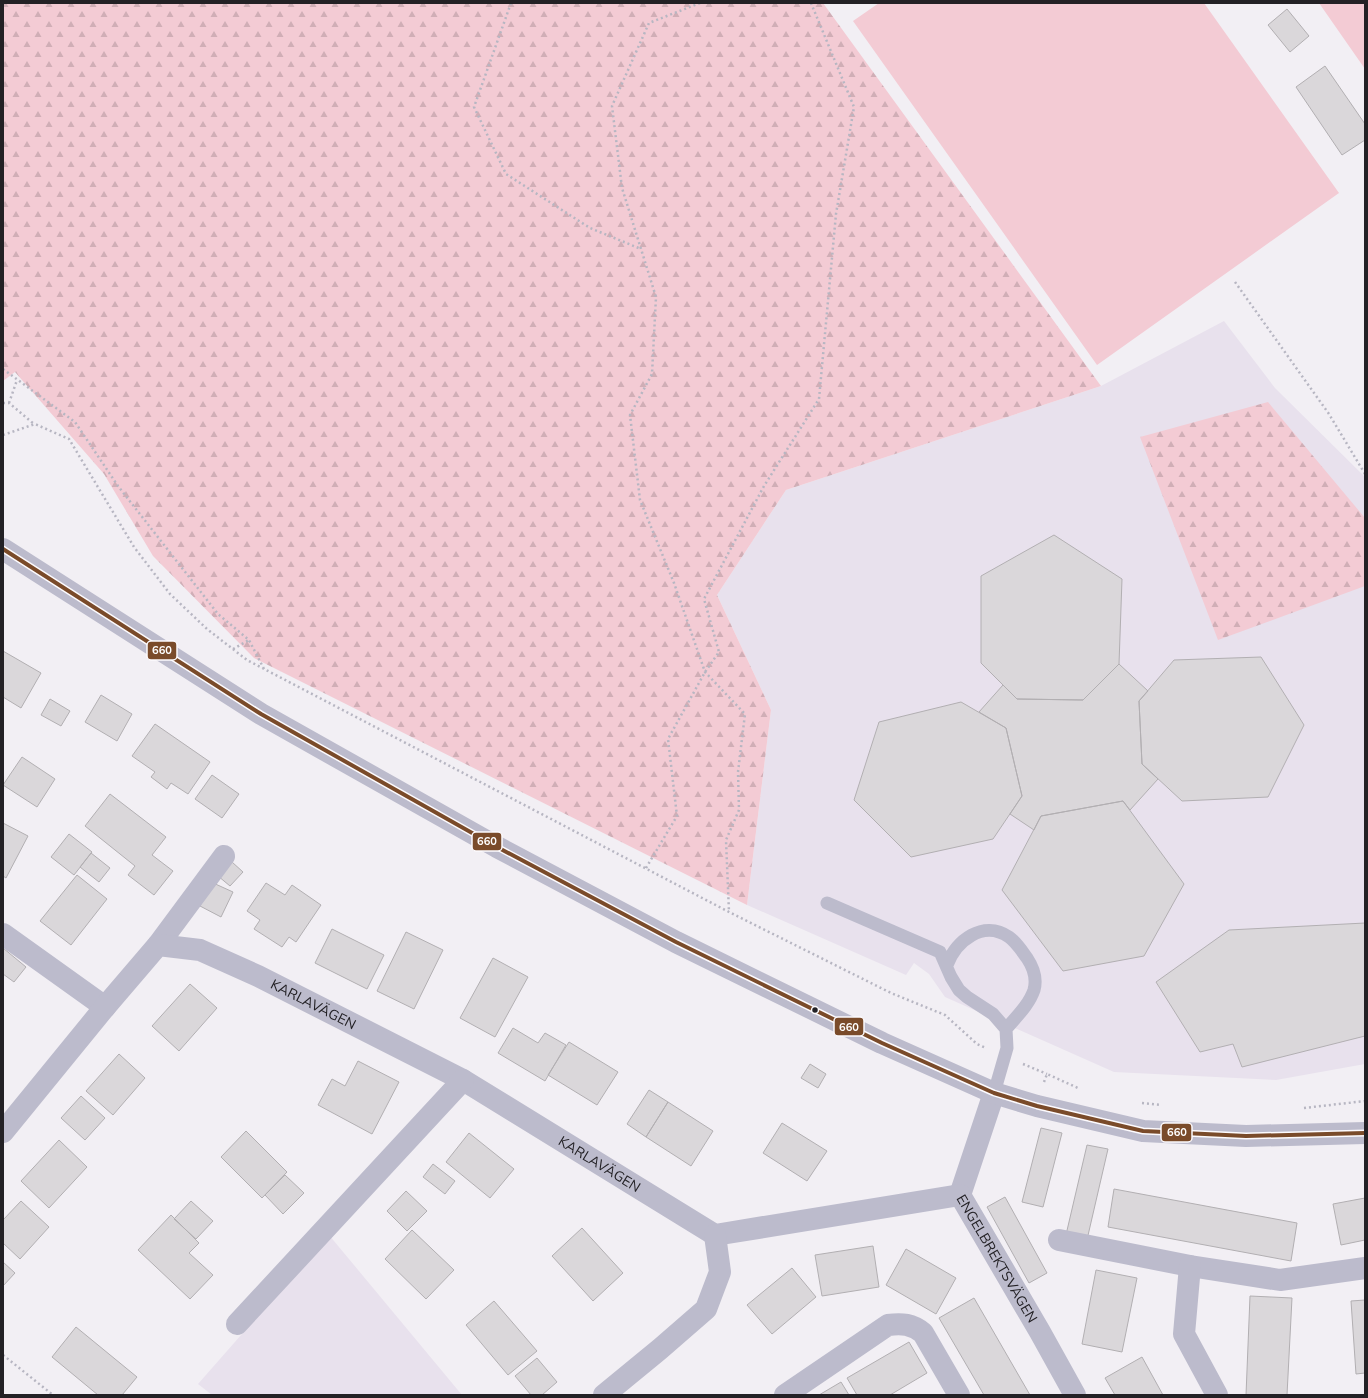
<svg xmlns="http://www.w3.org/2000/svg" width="1368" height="1398" font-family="Mulish,sans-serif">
<defs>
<pattern id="forest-firs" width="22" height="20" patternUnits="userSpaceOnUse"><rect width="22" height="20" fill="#f3cbd4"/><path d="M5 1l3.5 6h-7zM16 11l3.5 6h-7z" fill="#d0aeb6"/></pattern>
</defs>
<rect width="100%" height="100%" fill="#f2eff4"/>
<path fill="#e8e1ed" d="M1224,321L1275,388L1365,477V1064L1276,1080L1114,1072L945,997L929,974L914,963L906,975L747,905L771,710L717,595L786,490L1101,386Z
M329,1235L462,1395H212L198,1384Z"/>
<path fill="#f3cbd4" d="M879,3H1204L1339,193L1097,365L853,21Z
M1319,3H1365V69Z"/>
<path fill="url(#forest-firs)" d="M3,3H823L1101,386L786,490L717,595L771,710L747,905L254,658L153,556L104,474L15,372L3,381Z
M1268,402L1365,518V586L1218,640L1140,437Z"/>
<path fill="#dad7da" stroke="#b2afb2" d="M1287,9L1309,36L1290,52L1268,25Z
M1325,66L1365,124V140L1342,155L1296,87Z
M1054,535L1122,579L1119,664L1083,700L1017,699L981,663V576Z
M3,651L41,673L21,708L3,697Z
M1261,657L1304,725L1268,797L1182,801L1142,764L1139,701L1174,660Z
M1119,664L1148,691L1139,701L1142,764L1158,779L1130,810L1123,801L1041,816L1034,830L1010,814L1022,796L1006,728L979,712L1003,685L1017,699L1083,700Z
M101,695L132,714L117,741L85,722Z
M50,699L70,711L61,726L41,715Z
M961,702L1006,728L1022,796L993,839L911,857L854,800L879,722Z
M155,724L210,762L188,794L171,783L167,789L151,777L155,772L132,756Z
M22,757L55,779L37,807L3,785Z
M212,775L239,794L222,818L195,799Z
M110,794L166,837L152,855L173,871L154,895L128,875L135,866L85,826Z
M1123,801L1184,884L1144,956L1063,971L1002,890L1041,816Z
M3,823L28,836L6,878L3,876Z
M69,834L92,852L74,875L51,857Z
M91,853L110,868L99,882L80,867Z
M232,862L243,872L230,886L218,876Z
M77,875L107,899L71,945L40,921Z
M211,882L233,892L221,917L200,906Z
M266,883L285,895L292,885L321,905L296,942L289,937L282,947L254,929L260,920L247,911Z
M1365,923V1036L1242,1067L1233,1044L1200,1052L1156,982L1229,930Z
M332,929L384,955L367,989L315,963Z
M406,932L443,950L414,1009L377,991Z
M3,948L26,967L14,982L3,974Z
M493,958L528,977L495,1037L460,1018Z
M190,984L217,1008L179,1051L152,1026Z
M513,1028L538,1043L545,1033L566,1045L545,1081L498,1053Z
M569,1042L618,1072L597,1105L548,1075Z
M119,1054L145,1078L113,1115L86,1091Z
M358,1061L399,1082L372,1134L318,1105L332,1079L345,1086Z
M810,1064L826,1074L818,1088L801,1078Z
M649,1090L668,1102L646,1137L627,1124Z
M81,1096L105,1118L85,1140L61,1118Z
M668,1102L713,1131L691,1166L646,1137Z
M782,1123L827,1151L807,1181L763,1153Z
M1041,1128L1062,1133L1043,1207L1022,1202Z
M246,1131L287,1172L262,1198L221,1157Z
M469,1133L514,1169L490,1198L446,1162Z
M59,1140L87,1167L49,1208L21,1181Z
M1087,1145L1108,1149L1086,1244L1065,1239Z
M433,1164L455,1181L445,1194L423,1177Z
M285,1175L304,1193L283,1214L265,1195Z
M1114,1189L1297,1223L1291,1261L1108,1227Z
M406,1191L427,1211L407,1231L387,1211Z
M1005,1197L1047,1273L1029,1283L987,1207Z
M1365,1198V1240L1341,1245L1333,1204Z
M21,1201L49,1227L20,1259L3,1243V1220Z
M191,1201L213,1221L196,1239L174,1219Z
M171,1215L199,1243L189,1253L213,1275L190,1299L138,1250Z
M582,1228L623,1273L593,1301L552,1256Z
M412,1230L454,1270L426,1299L385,1259Z
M873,1246L879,1287L822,1296L815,1255Z
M906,1249L956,1278L936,1314L886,1285Z
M3,1262L15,1273L3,1286Z
M792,1268L816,1297L772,1334L747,1305Z
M1096,1270L1137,1278L1122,1352L1082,1344Z
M1250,1296L1292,1298L1287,1395H1246Z
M974,1298L1030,1395H984L939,1318Z
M1365,1300V1373L1356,1374L1351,1301Z
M494,1301L537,1351L508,1375L466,1325Z
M76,1327L137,1377L122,1395H98L52,1357Z
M909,1342L927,1373L890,1395H857L847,1378Z
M1142,1357L1163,1395H1115L1105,1378Z
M537,1358L557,1382L542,1395H531L515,1376Z
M841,1382L849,1395H819Z"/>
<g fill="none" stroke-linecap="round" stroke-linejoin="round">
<path stroke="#b7b6c2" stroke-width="2.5" stroke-dasharray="2 3" stroke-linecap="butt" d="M511,3L474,107L506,174L590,228L641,249
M700,3L649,23L612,106L622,188L656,297L652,374L630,415L640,500L674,583L705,672L745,714L738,772L739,810L726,840L729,912
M1235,282L1329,414L1365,474
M3,369L75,422L118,486L218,614L249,640L264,669
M3,403H9L34,424
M9,403L17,380
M3,435L35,424L69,439L134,547L170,594L207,629L247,660L729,912L891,993L945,1015L977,1044L986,1048
M233,649L249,640
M646,868L677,816L668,739L705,672L719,652L704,599L764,486L819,399L836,214L854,107L811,3
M1023,1064L1047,1074
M1044,1082L1047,1074L1078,1088
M1142,1103L1161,1105
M1304,1108L1365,1101
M3,1355L53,1395"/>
<path stroke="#bcbbcc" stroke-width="13" d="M827,903L940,952L951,977L959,990L967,997L993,1014L1006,1029L1007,1048L994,1093
M947,965C956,941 983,919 1009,937C1016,942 1022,951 1027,958C1033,967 1037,979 1034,990C1029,1005 1016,1017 1006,1029"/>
<g stroke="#bcbbcc" stroke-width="22">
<path d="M3,934L105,1007"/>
<path d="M158,945L224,856"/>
<path id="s1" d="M994,1093L960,1195L1040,1332L1075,1395"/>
<path id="s2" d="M3,1132L105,1007L158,945L200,950L258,976L463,1080L715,1235L960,1195"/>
<path d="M1059,1240L1190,1266L1280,1280L1365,1268"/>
<path d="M1190,1266L1184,1334L1217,1395"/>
<path d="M237,1324L463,1080"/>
<path d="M604,1395L660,1349L706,1309L720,1272L715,1235"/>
<path d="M785,1395L888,1325C902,1323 912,1324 923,1333L959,1395"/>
</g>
<path stroke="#bcbbcc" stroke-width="22" d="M3,549L261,714L497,847L676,942L882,1043L994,1093L1037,1106L1143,1131L1246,1136L1365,1133"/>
<g stroke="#fdfbfe" stroke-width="7">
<path id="bus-1" d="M3,549L261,714L497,847L676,942L882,1043L994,1093L1037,1106L1143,1131L1246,1136L1365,1133"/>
</g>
<use href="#bus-1" stroke="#7a4b2a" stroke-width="4"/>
</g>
<circle fill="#232125" stroke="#fdfbfe" stroke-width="1.5" cx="815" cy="1010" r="3.5"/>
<g text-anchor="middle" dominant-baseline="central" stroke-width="3" stroke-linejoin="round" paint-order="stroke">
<g font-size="14" fill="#232125" stroke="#fdfbfe">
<text stroke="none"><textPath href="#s2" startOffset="411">KARLAVÄGEN</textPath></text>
<text stroke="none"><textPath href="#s2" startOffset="739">KARLAVÄGEN</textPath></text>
<text stroke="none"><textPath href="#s1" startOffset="181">ENGELBREKTSVÄGEN</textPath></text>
</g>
</g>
<g stroke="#fdfbfe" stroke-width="1.5">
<rect x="147" y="641" width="30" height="19" rx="4" fill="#7a4b2a"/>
<rect x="472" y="832" width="30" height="19" rx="4" fill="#7a4b2a"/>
<rect x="834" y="1017" width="30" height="19" rx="4" fill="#7a4b2a"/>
<rect x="1161" y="1123" width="31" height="19" rx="4" fill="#7a4b2a"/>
</g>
<g font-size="11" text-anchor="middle" font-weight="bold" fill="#fff">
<text x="162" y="654">660</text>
<text x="487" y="845">660</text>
<text x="849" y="1031">660</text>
<text x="1177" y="1136">660</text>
</g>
<rect width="1368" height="1398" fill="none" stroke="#232125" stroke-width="8"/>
</svg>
